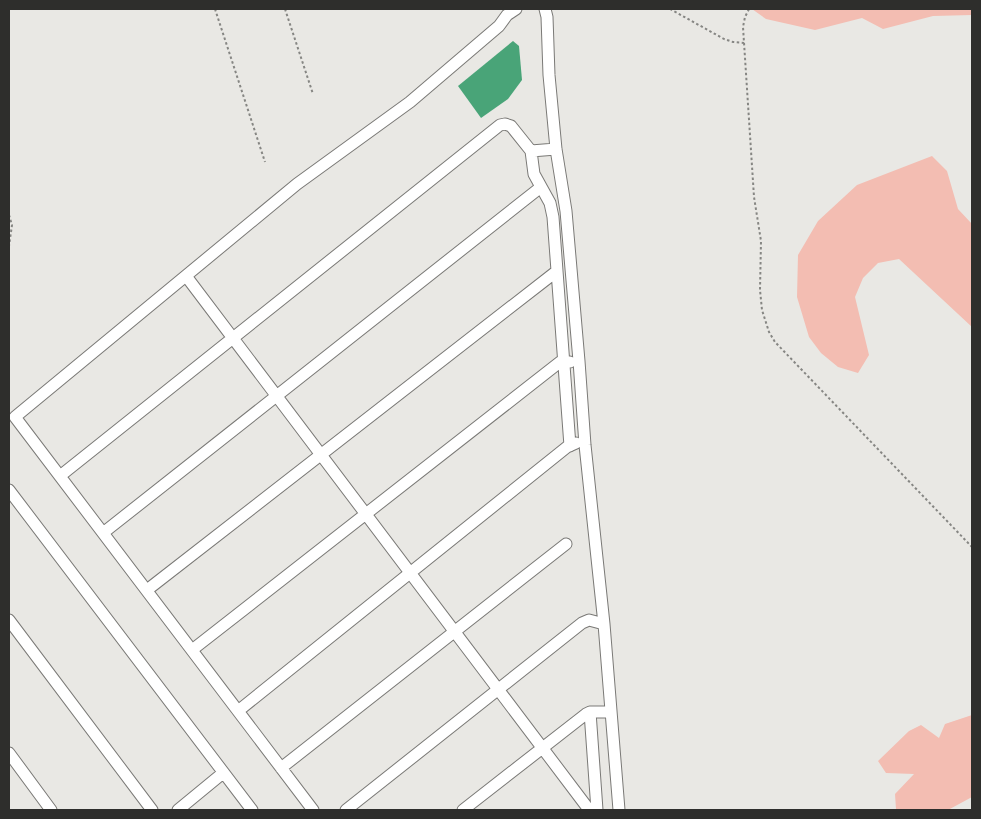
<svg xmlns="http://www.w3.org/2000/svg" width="981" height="819" font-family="'Fira Sans Condensed',sans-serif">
<rect width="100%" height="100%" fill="#e9e8e4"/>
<path fill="#f3bdb2" d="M752,9H972V15L933,16L883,29L862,18L815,30L766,19Z
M932,156L947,171L958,209L972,224V327L899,259L878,263L863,278L855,297L869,355L858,373L838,367L821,353L809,337L797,297L798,255L818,221L857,185Z
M972,715V797L948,810H890L896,809L895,794L914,774L886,773L878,761L909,731L921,725L939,738L945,724Z"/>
<path fill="#49a478" d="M513,41L519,46L522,80L508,99L481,118L458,86Z"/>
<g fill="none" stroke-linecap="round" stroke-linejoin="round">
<g stroke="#7a7976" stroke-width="13">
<path id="minor" d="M545,9L547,17L549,75L556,149L566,211L579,361L585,445L604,624L619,810
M531,151L556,149
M186,276L587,807
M60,476L500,125L505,124L511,126L531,151L534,174L550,203L553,217L570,446
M9,490L252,810
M103,533L541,187
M147,590L557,271
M9,620L152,810
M192,650L560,362H570
M238,711L567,447L576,443
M590,712L597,810
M9,753L51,810
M281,768L566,544
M178,810L223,773
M313,810L15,417L297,184L410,102L499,26L507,15L516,9
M346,810L582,623L589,620L604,624
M463,810L586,714L590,712H610"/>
</g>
<path stroke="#868683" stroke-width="2" stroke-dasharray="2.5 2.5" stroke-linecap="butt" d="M215,9L265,162
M285,9L313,94
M670,9L724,39L733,42L744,43
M749,9L745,17L743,27L754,197L761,241L760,290L762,310L769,332L775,342L972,547
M9,215L12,225L9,246"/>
<use href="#minor" stroke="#fff" stroke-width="11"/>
</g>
<rect width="981" height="819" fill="none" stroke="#2e2e2c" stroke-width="20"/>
</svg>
